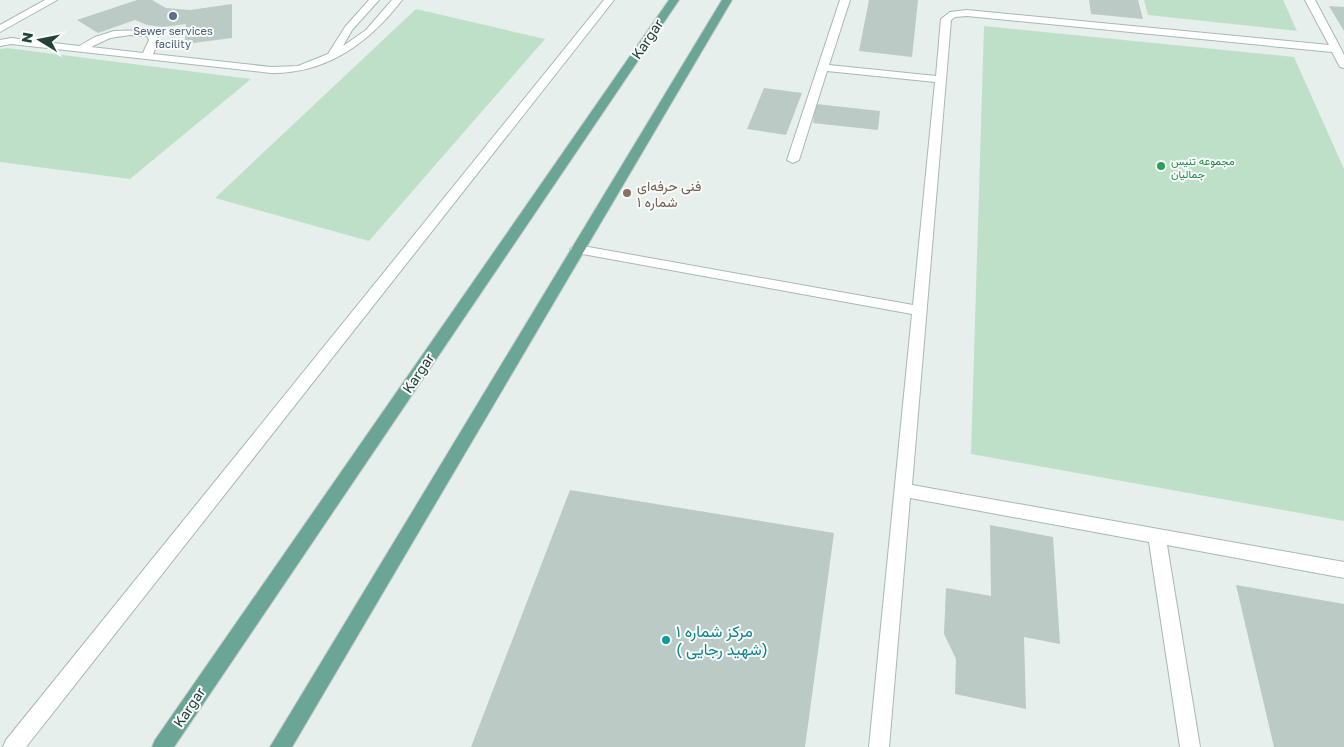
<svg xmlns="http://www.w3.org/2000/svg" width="1344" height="747" font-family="'Golos Text',Vazirmatn,sans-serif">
<rect width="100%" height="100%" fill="#e6efeb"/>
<path fill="#bfe0c8" d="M1144,0H1283L1297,31L1148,15Z
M416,9L545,39L369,241L215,198Z
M984,26L1294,57L1344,169V521L971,454Z
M7,48L251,79L130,179L0,162V49Z"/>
<path fill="#bbcac4" d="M137,0H152L166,8L190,10L232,4V38L185,44L186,24L163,27L147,25L135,20L98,33L77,20Z
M869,0H918L912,57L859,51Z
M1089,0H1138L1143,19L1091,14Z
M1329,6L1344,7V31Z
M764,88L802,93L786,135L747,129Z
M816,104L880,111L878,130L813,123Z
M570,490L834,533L805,747H471Z
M990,525L1053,537L1060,644L1024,637L1026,709L955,694L956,659L944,634L946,588L991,596Z
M1236,585L1344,604V747H1274Z"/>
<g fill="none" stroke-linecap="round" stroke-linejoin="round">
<g stroke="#a8b8b2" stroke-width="2">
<path id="minor" d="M45,0H57L0,32V25Z
M369,0H379L352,30L343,46L366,30L392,0H402C369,43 326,74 271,73L11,44L0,46V40L11,38L79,46L95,37L114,31L150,30L153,31L159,40L153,54L271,67L298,66L328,54L345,27ZM130,35L147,36L149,40L143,53L91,47L110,38Z
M604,0H614L26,747H3L6,740Z
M840,0H850L829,65L936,76L941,19L950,12L967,10L1329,45L1305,0H1315L1341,49L1344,55V68L1340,67L1332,52L967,16L955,17L951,20L912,485L1344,562V578L1167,545L1200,747H1180L1149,542L910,498L889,747H869L912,314L577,253L570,249L577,245L913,305L935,82L827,71L799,160L793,163L787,160Z"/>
</g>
<g stroke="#c2cac8" stroke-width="2">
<path id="major" d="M669,0H679L174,747H152L155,740Z
M722,0H732L292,747H270Z"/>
</g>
<use href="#minor" fill="#fff" fill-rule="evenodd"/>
<use href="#major" fill="#6aa596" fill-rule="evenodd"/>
</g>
<circle fill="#5c6f8a" stroke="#f7fbf9" stroke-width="2" cx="173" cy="16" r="5"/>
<circle fill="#2e9e5b" stroke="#f7fbf9" stroke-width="2" cx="1161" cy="166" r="5"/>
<circle fill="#8d6e63" stroke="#f7fbf9" stroke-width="2" cx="627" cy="193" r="5"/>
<circle fill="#0f9aa8" stroke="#f7fbf9" stroke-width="2" cx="666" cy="640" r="5"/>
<g text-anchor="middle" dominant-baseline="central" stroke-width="4" stroke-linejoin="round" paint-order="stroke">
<g font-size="11" fill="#4e5e75" stroke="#f7fbf9">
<text x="173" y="30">Sewer services<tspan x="173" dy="13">facility</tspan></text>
</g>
<g font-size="11" fill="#27864d" stroke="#f7fbf9" text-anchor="start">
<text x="1171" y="160">مجموعه تنیس<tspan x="1171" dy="13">جمالیان</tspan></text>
</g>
<g font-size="14" fill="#24423a" stroke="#f7fbf9">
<text transform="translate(647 39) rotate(-56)">Kargar</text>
<text transform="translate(418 373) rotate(-56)">Kargar</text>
<text transform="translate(189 707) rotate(-56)">Kargar</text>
</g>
<g font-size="14" fill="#785e54" stroke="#f7fbf9" text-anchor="start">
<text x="637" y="185">فنی حرفه‌ای<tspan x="637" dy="16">شماره ۱</tspan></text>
</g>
<g font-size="16" fill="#0d838f" stroke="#f7fbf9" text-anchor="start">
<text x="676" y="631">مرکز شماره ۱<tspan x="676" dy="18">( شهید رجایی)</tspan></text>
</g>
</g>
<g transform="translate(40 40) rotate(280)" stroke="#f7fbf9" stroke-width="4" paint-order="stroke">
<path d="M0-4L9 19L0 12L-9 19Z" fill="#24423a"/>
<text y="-8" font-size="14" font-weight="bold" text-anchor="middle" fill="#24423a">N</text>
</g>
</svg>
